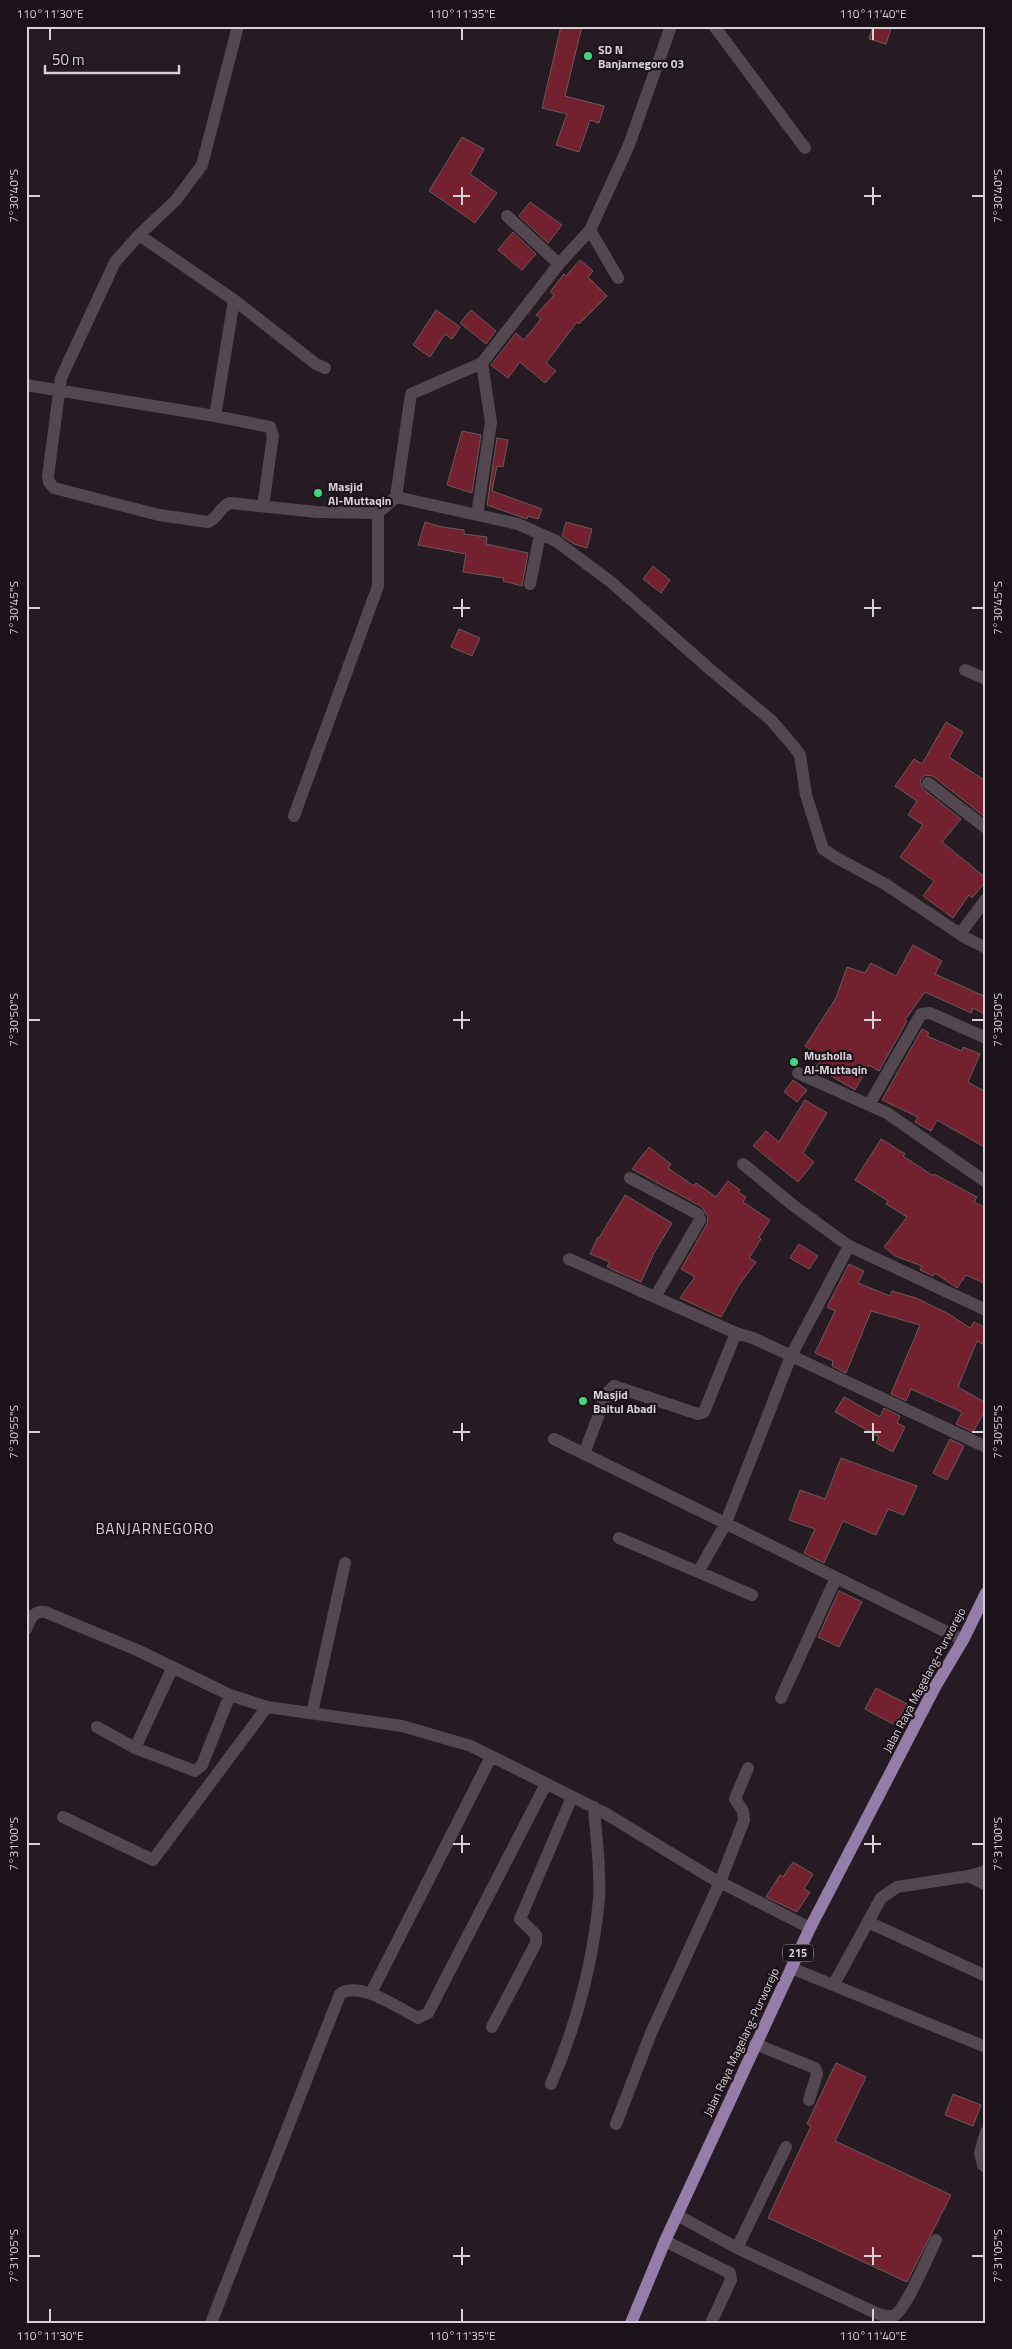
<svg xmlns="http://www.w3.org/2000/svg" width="1012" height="2349" font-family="'Titillium Web',sans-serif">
<rect width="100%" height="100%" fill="#261b22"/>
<path fill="#74212f" stroke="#695a5b" d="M561,26H582L565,96L604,106L599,123L590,120L579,152L556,145L567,114L542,108Z
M873,26H892L886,44L869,39Z
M462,137L484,149L470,174L497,193L475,223L429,191Z
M530,202L562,225L548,243L519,216Z
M513,232L536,254L522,270L498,250Z
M580,260L593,271L588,277L607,296L579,324L577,322L546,363L556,371L545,383L520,362L508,378L491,365L516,333L524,340L541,319L536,315L554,295L550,292L564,274L566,276Z
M436,310L460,327L452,339L445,334L430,357L413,345Z
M471,310L496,331L486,344L460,323Z
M462,431L481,435L472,493L447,485Z
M497,438L508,440L503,467L497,466L492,491L542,509L538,519L528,516L527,519L487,505Z
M425,522L442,527L464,530V534L487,537L486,544L528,553L522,586L503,581L504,578L463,572L466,554L418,545Z
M566,522L592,529L587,548L574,544L562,536Z
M653,566L670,580L661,593L643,579Z
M459,629L480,638L472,656L451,647Z
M946,722L963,732L949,757L986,781V818L933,776L925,775L920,781L923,789L961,819L942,842L986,878V881L972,898L969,895L953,918L923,896L934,881L900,857L923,825L908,815L917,801L895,786L914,759L922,764Z
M913,945L942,961L935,974L986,997V1015L973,1008L971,1013L925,992L905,1020L907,1021L879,1071L869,1065L855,1090L816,1067L822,1058L805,1046L836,998L847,967L865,973L871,963L896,976Z
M922,1029L929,1033L927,1036L962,1051L963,1047L980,1054L968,1082L986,1092V1148L937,1120L931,1131L915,1122L918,1117L882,1100Z
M793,1080L807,1090L797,1102L784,1092Z
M805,1100L827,1113L803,1153L814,1162L798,1182L753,1146L766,1131L779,1142Z
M881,1139L905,1154L903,1156L933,1176L934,1174L977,1197L974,1202L986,1208V1284L966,1275L957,1288L935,1273L933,1276L920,1270L922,1266L895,1256L884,1247L907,1217L886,1204L888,1201L855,1180Z
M649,1147L671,1164L668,1168L694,1186L696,1183L716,1197L728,1181L740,1190L738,1192L746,1197L743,1202L770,1220L759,1237L761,1239L749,1258L756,1262L739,1285L721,1317L680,1298L695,1277L681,1269L707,1224L708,1217L702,1207L632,1169Z
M625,1195L672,1223L654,1253L641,1282L611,1269L607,1266L610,1262L590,1254L598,1237L599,1238Z
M799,1244L818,1256L809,1269L790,1258Z
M849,1264L864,1271L858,1283L890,1296L892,1291L916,1298L949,1314L970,1328L974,1322L986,1328V1346L977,1341L958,1387L986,1403V1409L973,1432L956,1424L962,1412L911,1389L906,1401L891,1394L920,1325L871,1311L846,1373L832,1366L833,1361L815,1353L835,1311L827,1307Z
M844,1397L880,1417L884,1408L900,1416L897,1423L905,1427L893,1452L876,1443L879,1437L835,1412Z
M950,1439L964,1446L947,1480L933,1473Z
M841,1458L917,1486L904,1515L888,1509L876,1535L843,1521L824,1563L804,1553L815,1529L789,1520L800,1490L825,1499Z
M839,1591L862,1602L839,1647L818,1637Z
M876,1688L907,1704L895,1725L865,1709Z
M793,1862L813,1874L804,1889L810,1892L797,1912L766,1897L780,1875L783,1877Z
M836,2063L866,2077L835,2141L951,2195L907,2282L768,2218L811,2126L807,2124Z
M953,2094L981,2105L973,2126L945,2115Z"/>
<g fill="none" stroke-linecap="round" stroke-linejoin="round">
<path stroke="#544850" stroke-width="12" d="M238,26L202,165L176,200L139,235L115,262L61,378L48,476L49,482L54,488L159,515L208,522C218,519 220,506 230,503L317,512L378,513L396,497L518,524L556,541L611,582L712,671L771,720L795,748L800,755L806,795L823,849L835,857L885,884L966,938L986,948
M714,26L805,148
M507,216L559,264
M590,230L618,278
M139,235L234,300L215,416
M234,300L316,364L325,368
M26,385L215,416L270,427L273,436L263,506
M396,497L411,394L482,363L559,264L590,230L629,145L671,26
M477,515L491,422L482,363
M530,584L540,534
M965,670L986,679
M928,783L986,828
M294,816L378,586V513
M960,934L986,899
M798,1073L887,1113L986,1182
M869,1105L921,1014L930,1013L986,1038
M630,1178L698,1214L700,1220L655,1297
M849,1246L986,1310
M569,1259L736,1333L704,1412L698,1414L614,1386L607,1393L584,1454
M736,1333L753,1338L986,1447
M554,1439L963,1640
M619,1538L752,1595
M698,1572L725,1525L791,1356L849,1246L794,1206L743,1164
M26,1629C30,1620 33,1610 45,1612L137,1650L230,1695L267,1707L402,1726L471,1746L603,1812L710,1877L810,1928
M781,1698L836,1578
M312,1713L345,1563
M97,1727L135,1748L195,1771L202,1765L230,1695
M135,1748L172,1669
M63,1817L153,1860L267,1707
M969,1876L986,1885
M868,1922L986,1976
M791,1968L986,2047
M834,1984L881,1898L897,1887L969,1876L986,1871
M371,1993L491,1757
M492,2027L536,1943V1935L520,1919L572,1797
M755,2044L815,2068L817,2074L809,2100
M551,2084C576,2026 593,1962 599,1899C601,1872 596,1835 594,1807
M616,2124L651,2033L720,1882L744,1820L743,1811L735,1799L748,1768
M986,2132L980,2153L983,2165L986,2167
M677,2215L737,2248L876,2313C882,2315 888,2318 895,2315C906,2309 929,2254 936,2240
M665,2241L730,2273L731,2280L711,2323
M737,2248L786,2147
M211,2323L340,1994C359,1980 399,2008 418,2018L428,2013L546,1784"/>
<path stroke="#957daa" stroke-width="12" d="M631,2323L665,2241L810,1928L935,1687L963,1640L986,1593"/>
</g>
<path fill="none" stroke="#d8d1d5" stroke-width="2" d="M50,28V40M462,28V40M873,28V40M462,187V205M873,187V205M28,196H40M453,196H470M864,196H881M972,196H984M462,599V617M873,599V617M28,608H40M453,608H470M864,608H881M972,608H984M462,1011V1029M873,1011V1029M28,1020H40M453,1020H470M864,1020H881M972,1020H984M462,1423V1441M873,1423V1441M28,1432H40M453,1432H470M864,1432H881M972,1432H984M462,1835V1853M873,1835V1853M28,1844H40M453,1844H470M864,1844H881M972,1844H984M462,2247V2265M873,2247V2265M28,2256H40M453,2256H470M864,2256H881M972,2256H984M50,2309V2322M462,2309V2322M873,2309V2322"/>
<g fill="#3ed77d" stroke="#1c1219" stroke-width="2">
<circle cx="588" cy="56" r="5"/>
<circle cx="318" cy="493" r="5"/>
<circle cx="794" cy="1062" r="5"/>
<circle cx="583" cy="1401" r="5"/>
</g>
<g text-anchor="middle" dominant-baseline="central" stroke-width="4.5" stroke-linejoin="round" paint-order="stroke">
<rect fill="#1c1219" stroke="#a0989d" stroke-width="1" x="783" y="1944.5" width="30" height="17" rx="4"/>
<g font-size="11" font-weight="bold" fill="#d8d1d5">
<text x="798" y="1953">215</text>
</g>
<g font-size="12" font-weight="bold" fill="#d8d1d5" stroke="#1c1219" text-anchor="start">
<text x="598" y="49">SD N<tspan x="598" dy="14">Banjarnegoro 03</tspan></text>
<text x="328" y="486">Masjid<tspan x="328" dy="14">Al-Muttaqin</tspan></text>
<text x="804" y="1055">Musholla<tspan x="804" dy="14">Al-Muttaqin</tspan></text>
<text x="593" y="1394">Masjid<tspan x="593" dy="14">Baitul Abadi</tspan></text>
</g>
<g font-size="12" fill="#d8d1d5" stroke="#1c1219">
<text transform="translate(924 1680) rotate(-62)">Jalan Raya Magelang-Purworejo</text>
<text transform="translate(741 2042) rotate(-65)">Jalan Raya Magelang-Purworejo</text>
</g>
<g font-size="15" letter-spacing="1" fill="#d8d1d5" stroke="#1c1219">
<text x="155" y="1528">BANJARNEGORO</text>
</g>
</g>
<rect width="1012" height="2349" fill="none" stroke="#1c1219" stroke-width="55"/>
<path d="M45 65v8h134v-8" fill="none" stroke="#d8d1d5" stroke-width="2.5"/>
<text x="52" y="65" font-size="15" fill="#d8d1d5" stroke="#1c1219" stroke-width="4" paint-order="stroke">50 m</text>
<rect x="28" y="28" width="956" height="2294" fill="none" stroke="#d8d1d5" stroke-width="2"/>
<g font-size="12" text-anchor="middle" fill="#d8d1d5">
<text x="50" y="18">110°11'30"E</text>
<text x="462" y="18">110°11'35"E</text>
<text x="873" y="18">110°11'40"E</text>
<text transform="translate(14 196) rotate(-90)" y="4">7°30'40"S</text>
<text transform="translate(998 196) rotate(-90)" y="4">7°30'40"S</text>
<text transform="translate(14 608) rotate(-90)" y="4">7°30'45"S</text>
<text transform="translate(998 608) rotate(-90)" y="4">7°30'45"S</text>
<text transform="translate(14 1020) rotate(-90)" y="4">7°30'50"S</text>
<text transform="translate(998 1020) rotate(-90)" y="4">7°30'50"S</text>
<text transform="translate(14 1432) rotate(-90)" y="4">7°30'55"S</text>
<text transform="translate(998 1432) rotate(-90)" y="4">7°30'55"S</text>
<text transform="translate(14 1844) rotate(-90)" y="4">7°31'00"S</text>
<text transform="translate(998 1844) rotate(-90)" y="4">7°31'00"S</text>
<text transform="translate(14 2256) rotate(-90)" y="4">7°31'05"S</text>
<text transform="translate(998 2256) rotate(-90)" y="4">7°31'05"S</text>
<text x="50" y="2340">110°11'30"E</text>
<text x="462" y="2340">110°11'35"E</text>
<text x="873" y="2340">110°11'40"E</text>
</g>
</svg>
